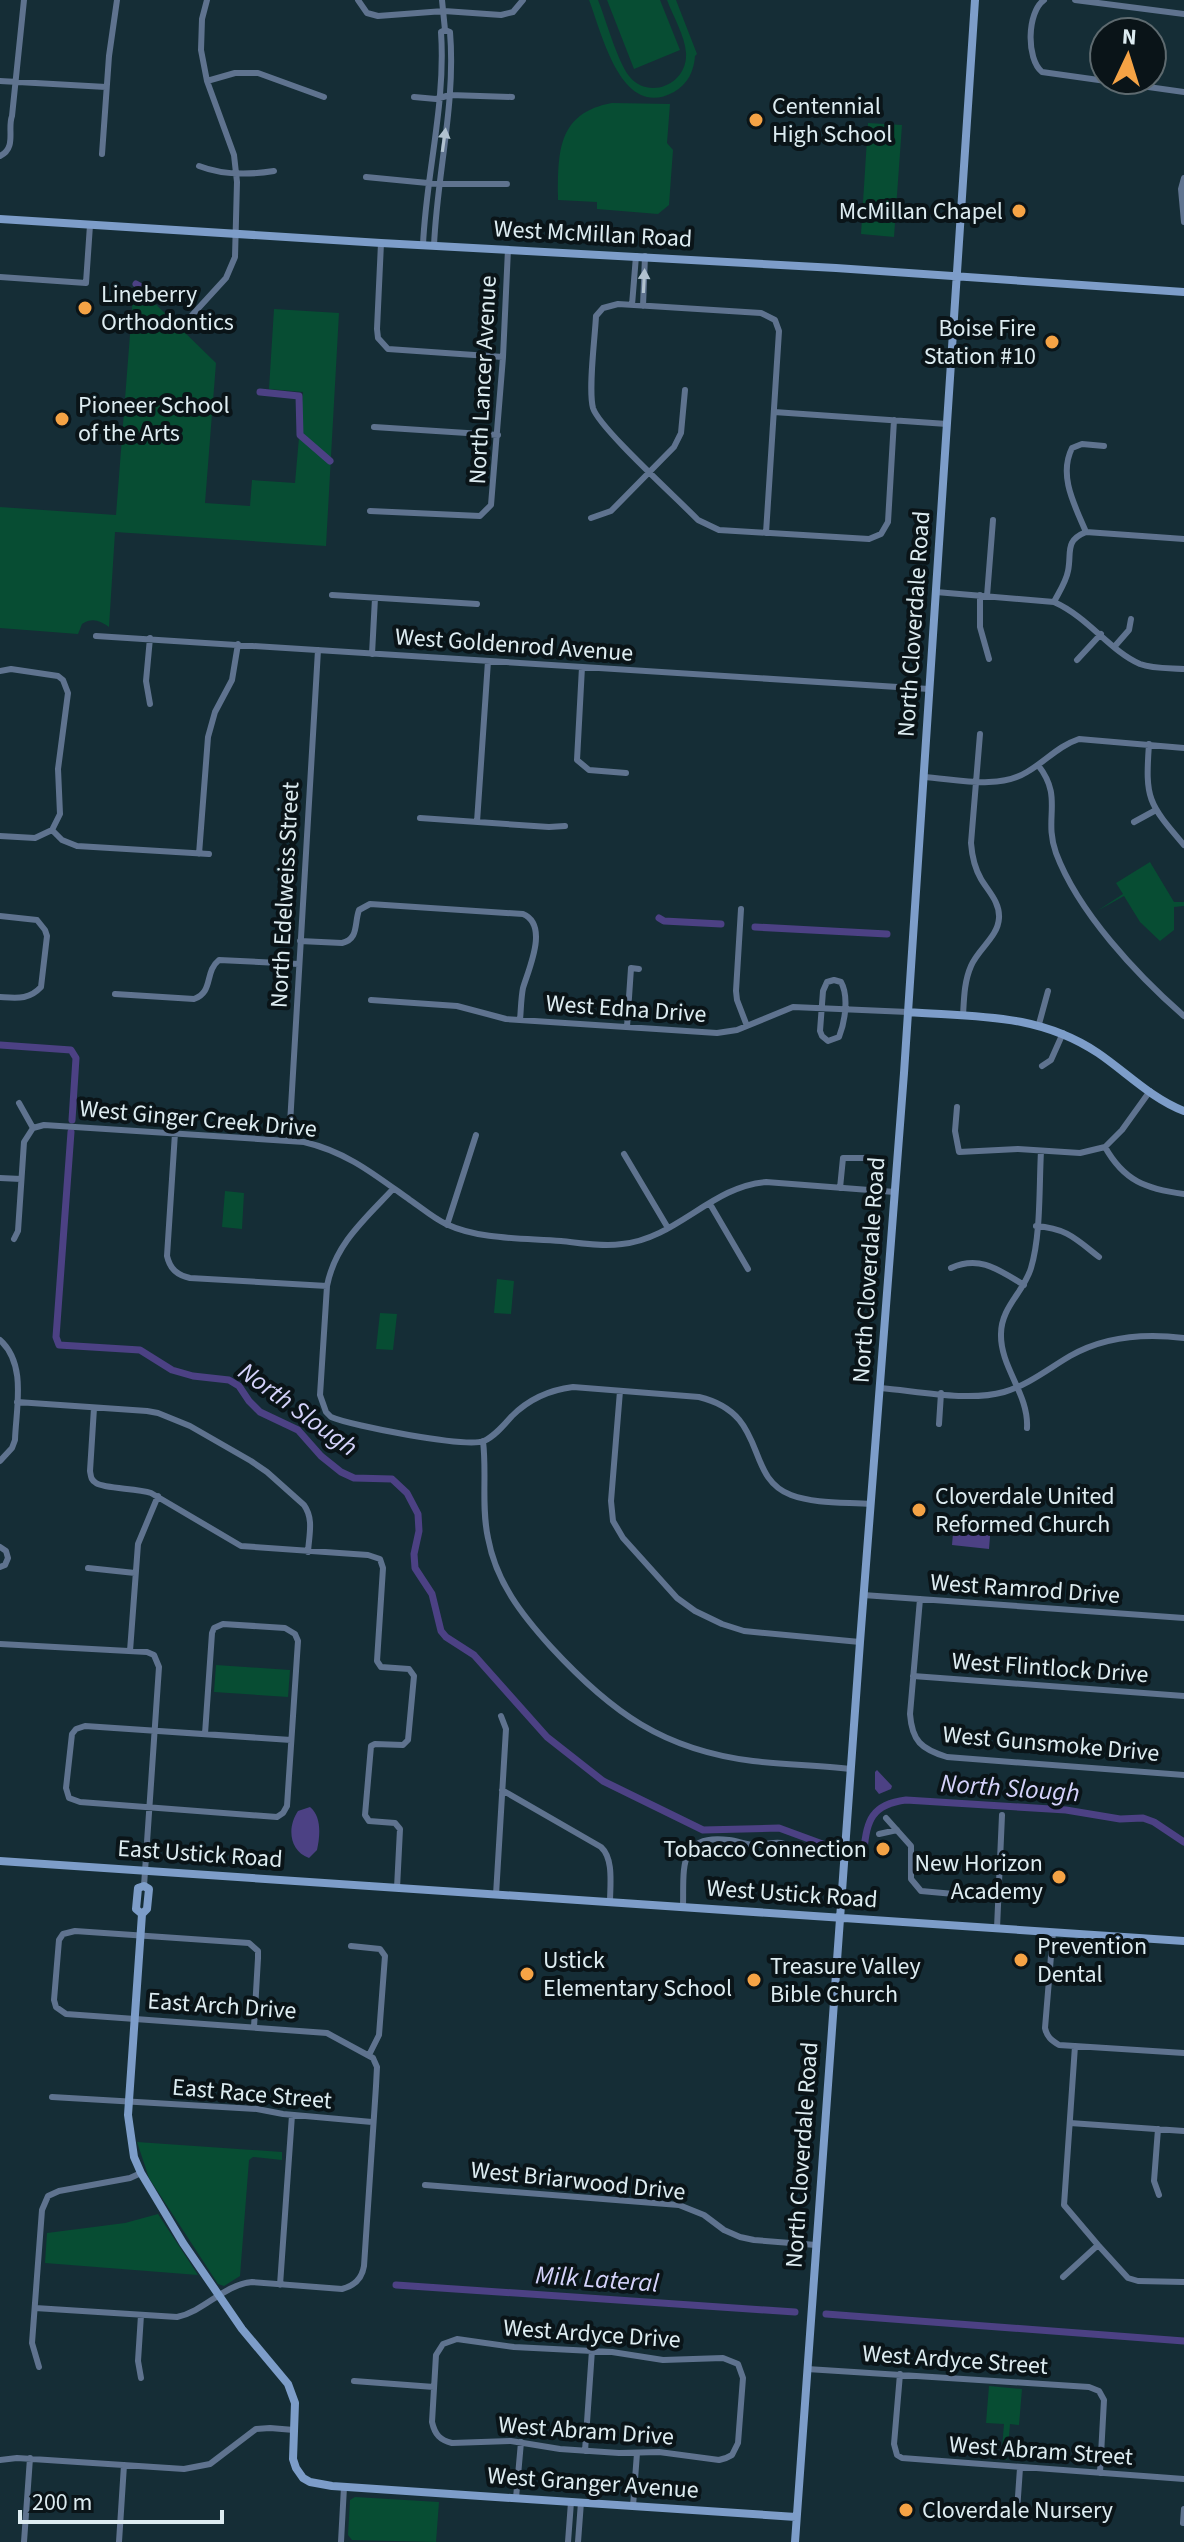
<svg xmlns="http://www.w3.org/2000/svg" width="1184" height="2542" font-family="'Source Sans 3',sans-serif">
<rect width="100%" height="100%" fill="#152d36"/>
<path fill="#074d33" d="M589,0H598C606,20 617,60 629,76C649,101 688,84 686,53C685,36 673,16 667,0H676L697,54L695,56C694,71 688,84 674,92C621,121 602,33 589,0Z
M607,0H660L680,50L634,69Z
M612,103L670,104L667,143L673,150L669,205L658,214L597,209V202L558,200C558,152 557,113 612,103Z
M868,123L902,125L894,237L861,234Z
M134,283L216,363L205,503L250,506L252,480L295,483L303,392L269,389L274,309L339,313L326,546L115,532L109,627C100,621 93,617 82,624L78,634L0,628V507L116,515Z
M1150,862L1174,902H1184V906L1174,907V930L1160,941L1140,922L1124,896L1097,911L1123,894L1116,883Z
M225,1191L244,1193L242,1229L222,1227Z
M497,1279L514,1281L511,1314L494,1313Z
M380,1313L397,1314L393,1350L376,1349Z
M216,1665L290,1670L288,1697L214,1692Z
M137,2142L282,2152V2160L253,2157L249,2160L240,2276L224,2286L218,2284L149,2178Z
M158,2214L198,2275L45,2263L47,2233L125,2223Z
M989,2386L1022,2389L1019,2425L1010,2424L1007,2460H1001L1004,2424L986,2423Z
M355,2497L439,2502L436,2542L352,2540L348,2535L350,2500Z"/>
<path fill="#4c4184" d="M954,1521L991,1524L989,1549L952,1545Z
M877,1770L892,1786L891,1789L879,1794L875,1789V1772Z
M310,1807C322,1817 320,1836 317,1850L309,1858C289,1851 287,1827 298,1811Z"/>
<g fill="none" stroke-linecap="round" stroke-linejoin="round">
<path stroke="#4c4184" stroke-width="7" d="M136,284L145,289
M260,392L299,396L300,435L330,461
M659,918L664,921L721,924
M755,927L887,934
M0,1045L71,1050L76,1058L72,1120
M71,1132L56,1337L59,1345L140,1350L172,1370L193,1376L229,1380L239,1386L249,1401L260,1412L298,1430L321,1456L341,1472L354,1478L392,1479L407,1493L418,1514L419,1531L414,1554L415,1568L432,1594L441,1631L446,1637L474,1655L547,1737L603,1781L703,1830L779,1828L828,1846
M858,1851H864C866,1821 872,1804 906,1800L1066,1810L1120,1819L1143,1818L1154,1822L1184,1842
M396,2285L795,2312
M826,2314L1184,2341"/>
<path stroke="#5f738f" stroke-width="6" d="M358,0L367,13L378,16L444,11L501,15L513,12L523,0
M1044,0C1027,12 1026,59 1042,72L1184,92
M1075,0L1184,14
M0,81L106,87
M207,81L235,73H258L324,97
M414,97L436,99L450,95L512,97
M102,154L109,56L117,0
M0,156C17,148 7,129 12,116L24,0
M199,166C222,175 249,175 274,171
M366,177L438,184H507
M1184,178L1181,189L1184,222
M381,243L377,329L378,338L388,349L503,357
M423,245C426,174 446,104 441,32L445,30
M434,246C437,174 456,103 450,32L445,30L442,0
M0,277L86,283L90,225
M632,305L636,256
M643,306L645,256
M183,325L226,278L235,257L237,182L234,155L207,81L201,50L202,19L207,0
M774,412L947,424
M374,427L498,435
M370,511L480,516L491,505L503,357L508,249
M591,518L611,511L674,447L681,433L685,390
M1086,532C1075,506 1058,476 1072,448L1082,444L1104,446
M766,533L779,331L775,320L761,313L618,304L603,308L596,316C595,338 588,389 593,408C599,428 679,500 698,520L719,530L869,539L881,534L888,522L894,420
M936,592L1054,602C1088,617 1110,651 1140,664C1153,669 1170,668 1184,669
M332,595L477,604
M980,595V627L989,659
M987,596L993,520
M1054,602C1059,592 1066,582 1068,571C1072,552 1064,541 1086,532L1184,539
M96,636L929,689
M1115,646L1129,630L1131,619
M372,654L375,598
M1077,660L1101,634
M582,667L577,760L589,770L626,773
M0,671L11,669L58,676L63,680L68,693L58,769L60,814L52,830
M150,704L146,681L150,638
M1149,744C1145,799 1148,803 1184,845
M1038,765C1064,798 1043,817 1056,853C1078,912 1137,975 1184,1016
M923,777C956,779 998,790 1027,772C1046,761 1058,746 1079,739L1184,748
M420,818L549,827L565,826
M477,822L488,661
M1134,822L1156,810
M0,836L35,838L52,830L62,840L77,846L209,854
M199,854L208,737L215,712L232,680L238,644
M741,909L736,991L737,1000L747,1026
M0,916L37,920L45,930L47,936L41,987C29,1000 17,998 0,997
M300,941L342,943C359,939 354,924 359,910L370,904L523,914C549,925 529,968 523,988C521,998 521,1009 520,1020
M834,980L841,982C849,996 845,1022 839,1037L828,1041L822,1036L820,1031L823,991L827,982Z
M115,994L194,999C214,992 204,972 219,960L299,964
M371,1000L457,1006L506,1019L717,1033L737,1030L793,1007L908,1012
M963,1016C964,999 964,982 971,966C978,949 998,937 999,918C1000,902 988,891 981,879C974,867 972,856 971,843L980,734
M1039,1024L1048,991
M627,1027L631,968L639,969
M1042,1066L1051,1060L1063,1033
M19,1103L33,1128
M957,1107L955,1131L959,1152L1018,1149L1080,1153L1105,1147C1124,1181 1146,1189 1184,1194
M33,1128L44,1125L304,1142C347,1152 375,1175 410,1200C422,1208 433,1218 446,1224C480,1240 524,1238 561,1241C581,1243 602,1247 622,1244C676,1239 712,1186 766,1182L895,1192
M175,1133L167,1256C170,1269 177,1275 190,1278L327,1286
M289,1141L318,650
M1105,1147L1122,1130L1150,1091
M624,1154L668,1228
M0,1178L21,1179
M840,1188L843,1158H865
M393,1189C365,1219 335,1244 327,1286L320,1395L326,1412L331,1417C352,1426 466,1448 484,1441C495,1436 504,1425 512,1416C529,1399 549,1390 573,1387L699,1397C770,1414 743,1477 791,1495C815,1504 846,1502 871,1504
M710,1204L748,1269
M447,1225L476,1135
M1036,1226C1066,1228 1076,1239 1099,1257
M14,1239L18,1231L24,1142L33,1128
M951,1268C980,1255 999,1270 1024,1285
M0,1340C27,1364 16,1408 15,1440L12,1448L0,1461
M880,1388C917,1391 968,1402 1004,1392C1028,1385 1048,1369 1070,1356C1105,1336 1144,1333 1184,1338
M620,1391L611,1501L613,1521L623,1538L677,1598L695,1611L722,1624L744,1631L860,1642
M17,1402L147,1411L158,1413L190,1426L251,1461L267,1472L304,1505C314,1519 309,1535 308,1552
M94,1408L90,1471C91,1477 91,1480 96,1483C105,1489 137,1488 151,1493L241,1546L368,1555L380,1559L383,1568L377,1661L381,1667L409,1669L414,1676L408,1740L403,1745L375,1744L371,1746L365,1815L369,1821L395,1823L400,1829L397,1888
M939,1424L941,1393
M1027,1428C1029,1394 1000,1367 1001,1334C1001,1307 1024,1292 1031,1268C1041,1235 1039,1186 1041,1151
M483,1441C487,1474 481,1506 488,1538C496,1582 522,1615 551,1647C611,1712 663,1750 753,1761C785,1765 818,1765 850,1769
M0,1547L6,1551L8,1558L5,1565L0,1567
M88,1568L135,1573
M863,1595L1184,1618
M920,1599L910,1714C912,1741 921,1749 947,1757L1184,1775
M0,1644L147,1652L154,1655L159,1667L144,1886
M130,1651L138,1544L158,1496
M913,1676L1184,1696
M205,1734L212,1633L214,1628L223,1624L285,1628L295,1634L298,1641L287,1806L283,1813L277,1817L80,1802L69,1798L66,1788L72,1734L76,1729L85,1726L291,1740
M502,1790L601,1847C614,1859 610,1885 610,1903
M886,1818L911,1846V1879L921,1891L998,1898
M879,1834L897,1830
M496,1895L506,1729L501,1716
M683,1907C684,1869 677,1833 729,1840C737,1841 745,1844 754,1845C774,1845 777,1837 796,1850
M997,1928L1002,1815
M1053,1932L1045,2028C1047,2037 1051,2040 1059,2045L1184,2053
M351,1946L380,1949L385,1956L379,2035L369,2055
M52,2097L257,2109L283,2114L372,2122
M1070,2123L1184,2131
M1158,2129L1154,2181L1159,2195
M425,2185L679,2205L704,2215L724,2230L740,2237L754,2240L816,2245
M1098,2245L1128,2278L1138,2281L1184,2282
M1063,2277L1098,2245L1064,2205L1075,2046
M280,2285L292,2115
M35,2308L177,2317C205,2311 223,2285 252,2282L342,2289C354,2286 362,2279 364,2266L376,2086L377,2067L373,2058L327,2033L66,2014L56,2007L54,2000L59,1940L63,1934L75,1931L249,1943L258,1951V1958L254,2027
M141,2315L138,2361L141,2378
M457,2339L514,2347L612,2352L663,2360L723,2358L738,2364L743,2378L738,2443L732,2455L726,2458L719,2460L659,2452L619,2453L560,2449L511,2441L452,2443C440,2440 435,2435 432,2422L436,2355L443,2344Z
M39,2367L32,2343L42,2210L48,2196L59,2191L130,2178L141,2173
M807,2369L1089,2387L1099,2391L1104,2400L1100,2473
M900,2374L894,2444L897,2455L902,2458L1184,2479
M354,2381L434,2387
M585,2451L592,2350
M0,2460L17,2458L184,2469L210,2464L256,2429L270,2428L294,2430
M516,2498L521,2442
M633,2506L637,2453
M1017,2511L1020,2468
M1183,2523L1184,2509
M24,2542L30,2458
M119,2542L124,2465
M341,2542L344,2487
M568,2542L571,2502
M578,2542L581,2502"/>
<path stroke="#7d9dc9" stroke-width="8" d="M0,219L381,243L836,268L1184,292
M908,1012C977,1017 1038,1013 1098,1053C1126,1072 1152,1099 1184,1111
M0,1861L1184,1941
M144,1886L149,1889L147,1909L142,1914L136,1909L138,1888Z
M142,1914L128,2115L134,2157L141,2173L183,2243L242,2329L288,2384L295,2403L293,2459L296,2468L303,2478L310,2482L332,2486L796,2517
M795,2542L860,1642L904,1073L975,0"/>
</g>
<defs><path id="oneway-solid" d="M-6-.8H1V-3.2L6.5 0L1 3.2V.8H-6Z" transform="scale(2)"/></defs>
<g fill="#b1c2cf">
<use href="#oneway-solid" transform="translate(444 140) rotate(-82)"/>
<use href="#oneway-solid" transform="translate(644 281) rotate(-87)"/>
</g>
<g fill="#f5a345" stroke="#0a1418" stroke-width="3">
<circle cx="756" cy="120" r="8"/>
<circle cx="1019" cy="211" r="8"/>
<circle cx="85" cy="308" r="8"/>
<circle cx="1052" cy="342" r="8"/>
<circle cx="62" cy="419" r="8"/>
<circle cx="919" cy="1510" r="8"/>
<circle cx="883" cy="1849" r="8"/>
<circle cx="1059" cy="1877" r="8"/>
<circle cx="1021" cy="1960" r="8"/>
<circle cx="527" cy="1974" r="8"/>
<circle cx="754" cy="1980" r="8"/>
<circle cx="906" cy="2510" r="8"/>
</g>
<g text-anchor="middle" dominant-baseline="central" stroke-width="8" stroke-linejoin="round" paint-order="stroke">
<g font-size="24" fill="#ddecf1" stroke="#0a1418" text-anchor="start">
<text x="772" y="106">Centennial<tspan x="772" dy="28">High School</tspan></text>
<text x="1003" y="211" text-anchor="end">McMillan Chapel</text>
<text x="101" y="294">Lineberry<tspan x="101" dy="28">Orthodontics</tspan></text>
<text x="1036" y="328" text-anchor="end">Boise Fire<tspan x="1036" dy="28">Station #10</tspan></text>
<text x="78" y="405">Pioneer School<tspan x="78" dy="28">of the Arts</tspan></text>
<text x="935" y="1496">Cloverdale United<tspan x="935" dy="28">Reformed Church</tspan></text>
<text x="867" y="1849" text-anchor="end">Tobacco Connection</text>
<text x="1043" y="1863" text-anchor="end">New Horizon<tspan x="1043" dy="28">Academy</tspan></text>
<text x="1037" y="1946">Prevention<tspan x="1037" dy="28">Dental</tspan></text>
<text x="543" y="1960">Ustick<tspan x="543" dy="28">Elementary School</tspan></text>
<text x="770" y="1966">Treasure Valley<tspan x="770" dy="28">Bible Church</tspan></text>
<text x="922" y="2510">Cloverdale Nursery</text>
</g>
<g font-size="24" fill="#ddecf1" stroke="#0a1418">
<text transform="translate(593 234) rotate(3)">West McMillan Road</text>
<text transform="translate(483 380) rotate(-87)">North Lancer Avenue</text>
<text transform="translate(914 624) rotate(-86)">North Cloverdale Road</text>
<text transform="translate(514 645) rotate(4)">West Goldenrod Avenue</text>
<text transform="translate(285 895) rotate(-87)">North Edelweiss Street</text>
<text transform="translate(626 1009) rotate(4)">West Edna Drive</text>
<text transform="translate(198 1119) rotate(5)">West Ginger Creek Drive</text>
<text transform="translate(869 1270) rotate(-86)">North Cloverdale Road</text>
<text transform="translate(1025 1589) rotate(4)">West Ramrod Drive</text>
<text transform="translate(1050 1668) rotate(4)">West Flintlock Drive</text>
<text transform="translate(1051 1744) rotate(5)">West Gunsmoke Drive</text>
<text transform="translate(200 1854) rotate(4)">East Ustick Road</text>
<text transform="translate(792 1894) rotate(4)">West Ustick Road</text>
<text transform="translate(222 2006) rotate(4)">East Arch Drive</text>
<text transform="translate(252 2094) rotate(5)">East Race Street</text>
<text transform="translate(802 2155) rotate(-86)">North Cloverdale Road</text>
<text transform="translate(578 2181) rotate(6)">West Briarwood Drive</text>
<text transform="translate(592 2334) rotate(4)">West Ardyce Drive</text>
<text transform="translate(955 2360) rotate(4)">West Ardyce Street</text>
<text transform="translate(586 2431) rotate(4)">West Abram Drive</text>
<text transform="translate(1041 2451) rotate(4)">West Abram Street</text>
<text transform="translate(593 2483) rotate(4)">West Granger Avenue</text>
</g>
<g font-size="26" font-style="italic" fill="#d5d3fb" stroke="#0a1418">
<text transform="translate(298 1409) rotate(36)">North Slough</text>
<text transform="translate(1010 1788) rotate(4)">North Slough</text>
<text transform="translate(597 2279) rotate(4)">Milk Lateral</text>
</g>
</g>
<g transform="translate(1128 56) rotate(4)"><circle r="38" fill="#0a1418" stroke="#5e6a6f" stroke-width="2"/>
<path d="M0-6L14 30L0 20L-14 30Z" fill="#f5a345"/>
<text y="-12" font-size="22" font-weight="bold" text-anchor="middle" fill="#ddecf1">N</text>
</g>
<path d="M20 2510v12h202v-12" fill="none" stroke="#ddecf1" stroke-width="4"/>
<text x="32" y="2510" font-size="24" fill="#ddecf1" stroke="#0a1418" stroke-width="6" paint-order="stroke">200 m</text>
</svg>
